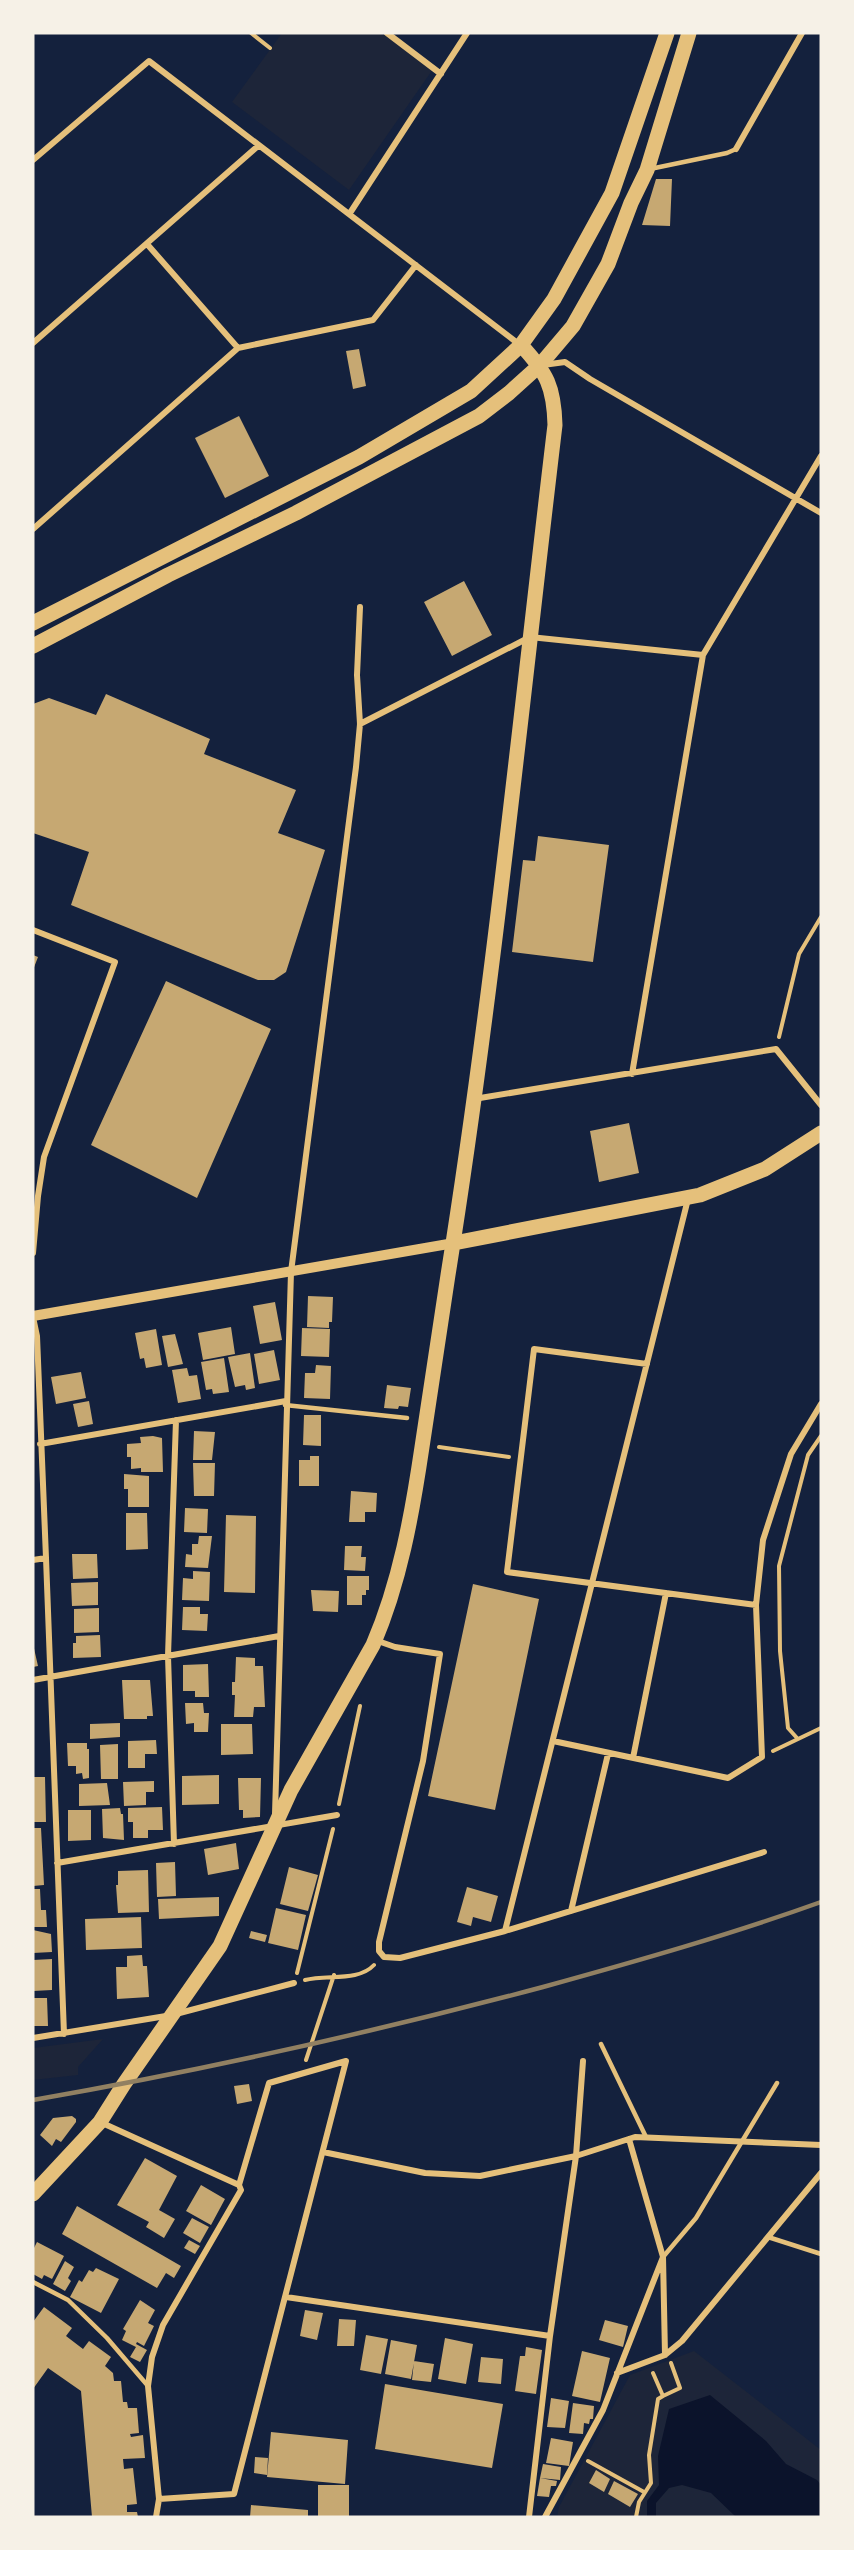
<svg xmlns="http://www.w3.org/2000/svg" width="854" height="2550" font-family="'Alegreya Sans',sans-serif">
<rect width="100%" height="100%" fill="#14213d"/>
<path fill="#1d2539" d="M282,33H390L433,69L349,190L232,102Z
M103,2039L78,2067V2075L33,2080V2048Z
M694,2351L821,2450V2517H557L559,2507L630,2375Z"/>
<path fill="#0b132b" d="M710,2395L766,2441L786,2464L817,2480L821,2485V2517H736L711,2493L682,2485L669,2488L656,2503V2517H647V2501L659,2485L658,2456L669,2409Z"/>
<path fill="#c6a872" d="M656,179H672L670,226L642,225Z
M359,349L366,386L353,389L346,351Z
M239,416L269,476L225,498L195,438Z
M464,581L492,635L452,656L424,602Z
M106,694L210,739L204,754L296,790L278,833L325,850L286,972L274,980H258L71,905L89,852L33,833V704L49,698L96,715Z
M538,836L609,845L593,962L512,952L523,860L535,861Z
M33,955L38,957L33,970Z
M166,981L271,1029L197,1198L91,1145Z
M629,1123L639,1173L599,1182L590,1131Z
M308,1296L333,1297L332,1322H329V1328L307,1327Z
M275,1302L282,1340L260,1344L253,1306Z
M231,1327L235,1354L203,1360L198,1333Z
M302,1328L330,1329L329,1357L301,1356Z
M156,1329L162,1365L146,1368L144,1358L140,1359L135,1333Z
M175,1334L183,1364L168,1367L162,1336Z
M274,1350L280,1380L259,1384L254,1354Z
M250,1353L255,1388L246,1390L245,1385L235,1387L228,1357Z
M224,1358L229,1392L213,1394L212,1389L206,1390L201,1362Z
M316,1365L331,1366L330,1399L304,1398L305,1373H315Z
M187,1368L189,1376L197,1375L201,1399L178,1403L172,1370Z
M81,1372L86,1398L56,1404L51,1377Z
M387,1385L411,1388L408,1407L399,1406L398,1409L384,1408Z
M89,1401L93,1424L78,1427L73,1404Z
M304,1415H321V1446L303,1445Z
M194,1431L215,1432L212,1460H193Z
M153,1436L162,1438L163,1472H141V1468L131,1469V1457H127V1444L141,1443L140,1437Z
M310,1456H319V1486H299V1460H310Z
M193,1463H215L214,1496H194Z
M124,1474L149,1476V1507H128V1489H124Z
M351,1491L377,1493L376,1512H365V1522H349Z
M185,1508L208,1509L207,1533L184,1532Z
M126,1513H147L148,1549L126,1550Z
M226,1515L256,1516L255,1593L224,1592Z
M199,1536H212L208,1568L185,1567L186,1554L192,1555V1544H198Z
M345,1546H362L361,1557H366L365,1571L344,1570Z
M72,1554H97L98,1578L73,1579Z
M193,1571L210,1572L209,1601L182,1600L183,1578L193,1579Z
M347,1576H369V1590H366V1595H362V1605H347Z
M98,1582V1605L72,1606L71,1583Z
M473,1584L539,1599L495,1810L428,1796Z
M311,1590L339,1591L338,1612L313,1611Z
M183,1607H200V1614H208L207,1631L182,1630Z
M99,1608V1632L74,1633V1609Z
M100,1635L101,1657L73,1658V1643H76V1636Z
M33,1644L38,1666L33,1667Z
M236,1657L255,1658V1666H263L265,1707H254L253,1717H234L235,1695H232V1682H235Z
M208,1664L209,1697H195V1691H183V1665Z
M122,1680H150L153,1716H147V1719H124Z
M185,1703H203L204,1713H209L208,1732H194V1723L186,1724Z
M120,1723V1737L90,1739V1724Z
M221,1724H252L253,1754L221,1755Z
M156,1740L157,1754H145V1768H128V1741Z
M67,1743H87V1749H89V1778L83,1779L82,1773L76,1774V1766H68Z
M118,1744V1779H101L100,1745Z
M219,1775V1804L182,1805V1776Z
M33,1777H45L46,1822H33Z
M238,1778H261L260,1817L243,1818V1810H239Z
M154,1781V1792H146V1805L124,1806L123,1782Z
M107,1783L110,1805L79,1806V1784Z
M162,1807L163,1830H148V1838H133V1822H128V1808Z
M120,1808L121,1814H123L124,1840L103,1838L102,1809Z
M68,1810H91V1840L68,1841Z
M33,1828H41L44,1885L33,1886Z
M236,1843L239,1869L208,1875L204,1849Z
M175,1862L176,1896L157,1897L156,1863Z
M289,1867L318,1875L308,1911L280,1904Z
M148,1870L149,1912L118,1913L116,1885H118V1871Z
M467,1887L498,1896L491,1922L473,1917L471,1926L457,1922Z
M33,1889H40L41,1910H46L47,1927H33Z
M219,1897V1916L159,1919L158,1899Z
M276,1908L306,1915L298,1950L268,1943Z
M141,1917L142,1948L86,1950L85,1919Z
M33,1930L51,1934L52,1952L33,1953Z
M251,1931L267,1935L265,1942L249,1938Z
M142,1955L143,1966H147L149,1997L117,1999L116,1967H127V1956Z
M52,1959V1990L33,1991V1960Z
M33,1998H47L48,2026H33Z
M249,2084L252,2101L237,2104L234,2086Z
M72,2116L76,2119V2122L61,2142L56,2139L52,2146L40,2135L53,2118Z
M145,2158L177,2176L159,2210L175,2219L164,2238L146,2227L149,2222L117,2205Z
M201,2185L225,2199L211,2225L186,2211Z
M77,2206L181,2266L174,2278L166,2273L157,2288L62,2234Z
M192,2218L209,2227L200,2243L183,2233Z
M189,2240L200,2246L195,2254L184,2248Z
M37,2242L64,2256L52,2279L44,2275L42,2279L33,2274V2250Z
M65,2261L74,2267L68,2278L71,2281L65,2291L53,2284Z
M96,2268L119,2279L101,2313L70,2297L79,2280L82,2282L89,2270L93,2272Z
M140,2300L155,2310L148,2323L154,2326L144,2346L137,2342L136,2344L147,2350L140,2362L130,2357L136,2347L122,2340L126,2331L123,2329Z
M44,2307L72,2328L66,2336L83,2349L89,2341L111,2357L105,2366L113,2373L114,2381H121L123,2402H127L128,2408H137L139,2433L130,2434L131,2437L143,2435L145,2458L123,2459L124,2469L133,2468L137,2504L127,2505V2512H137L138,2517H92L81,2391L48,2368L33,2389V2322Z
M305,2310L323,2313L317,2340L300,2336Z
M339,2319L356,2320L354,2346H337Z
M605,2320L628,2326L623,2347L599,2340Z
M366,2335L388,2339L381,2374L360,2370Z
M445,2338L473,2344L466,2384L438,2379Z
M391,2340L417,2345L411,2379L385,2374Z
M526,2347L542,2350L536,2394L515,2391L520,2356H525Z
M582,2351L610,2358L600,2402L572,2396Z
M481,2357L503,2359L501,2384L478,2382Z
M414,2361L434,2364L431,2382L412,2380Z
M385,2384L503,2404L492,2468L375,2449Z
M551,2398L569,2401L565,2428L547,2427Z
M573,2403L594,2406L593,2419H590L589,2424L584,2423L583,2434L569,2433Z
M271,2432L348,2440L345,2484L267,2477Z
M551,2438L573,2442L569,2466L546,2463Z
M255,2457L268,2458L267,2475L254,2473Z
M543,2464L561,2467L560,2480L540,2478Z
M596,2470L610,2479L604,2492L589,2483Z
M540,2478L557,2481L556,2486H551L549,2497L537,2496Z
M614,2481L638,2494L630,2507L608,2494Z
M318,2485H349V2517H318Z
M251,2505L308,2510V2517H250Z"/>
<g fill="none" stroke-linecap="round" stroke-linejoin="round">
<path stroke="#e5c07b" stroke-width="4" d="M251,33L270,48
M779,1037L799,954L821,917
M439,1447L509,1457
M797,1738L788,1728L780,1651L779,1566L808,1455L821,1436
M773,1751L821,1728
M339,1804L360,1706
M297,1973L333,1829
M305,1980C327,1974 358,1982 374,1965
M306,2060L334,1975
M653,2373L663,2396L680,2388L671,2363
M588,2461L644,2492
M636,2517L639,2502L651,2483L649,2455L658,2399L663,2396"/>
<path stroke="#e5c07b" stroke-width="4.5" d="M650,169L727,153L736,149
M285,1405L407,1418
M601,2044L646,2137
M768,2237L821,2254
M663,2257L696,2218L777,2083
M33,2282L68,2300L107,2338L148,2386"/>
<path stroke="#e5c07b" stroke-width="6" d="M387,33L441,74
M736,149L802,33
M33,160L149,61L520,345
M350,213L467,33
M147,244L238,348
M33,343L258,146
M543,365L565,362L590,379L821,513
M33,529L238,348L373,320L416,265
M360,724L530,637L703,655
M33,930L115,962L44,1157L38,1196L33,1253
M632,1074L703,655L821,456
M474,1099L776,1049L821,1105
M33,1317L37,1336L46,1558
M647,1364L534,1349L507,1572L756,1605
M40,1444L286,1401
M33,1560L46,1558L64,2034
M375,1640L395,1647L440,1654L423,1761L379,1942V1951L384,1957L400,1958L505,1931L764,1852
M33,1680L279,1636
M553,1741L728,1778L762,1757L756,1605L763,1540L791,1454L821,1404
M633,1758L666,1593
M275,1814L291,1272L356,767L360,724L357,675L360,607
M174,1844L168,1656L176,1420
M57,1863L337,1815
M571,1911L608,1754
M505,1931L688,1199
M33,2038L172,2015L294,1983
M100,2122L239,2185L241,2190L163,2325L152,2357L148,2386L159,2499L156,2517
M629,2139L663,2257L665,2355
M323,2152L425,2173L480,2176L576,2156L635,2137L821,2145
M286,2297L550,2336L529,2517
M550,2336L576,2156L583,2061
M617,2373L665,2355L682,2341L821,2173
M159,2499L234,2494L346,2061L269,2083L239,2185
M545,2517L603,2410L663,2257"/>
<path stroke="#e5c07b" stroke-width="10" d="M33,1316L454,1243"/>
<path stroke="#e5c07b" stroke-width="15" d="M33,623L359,457L471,391L521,345L554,299L612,193L667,33
M33,646L168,575L296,513L479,416L509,393L540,365L573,326L608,264L631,203L647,170L689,33
M454,1243L700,1195L765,1169L821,1133
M33,2194L100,2122L124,2084L220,1946L291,1790L373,1645C400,1582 412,1515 422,1447C431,1390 439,1332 448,1275C493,993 521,709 555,425C554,387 547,373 521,345"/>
<path stroke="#918062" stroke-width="4.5" d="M33,2100C205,2070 374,2032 543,1987C637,1961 729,1935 821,1902"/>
</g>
<rect width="854" height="2550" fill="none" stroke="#f6f1e7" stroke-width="69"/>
</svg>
